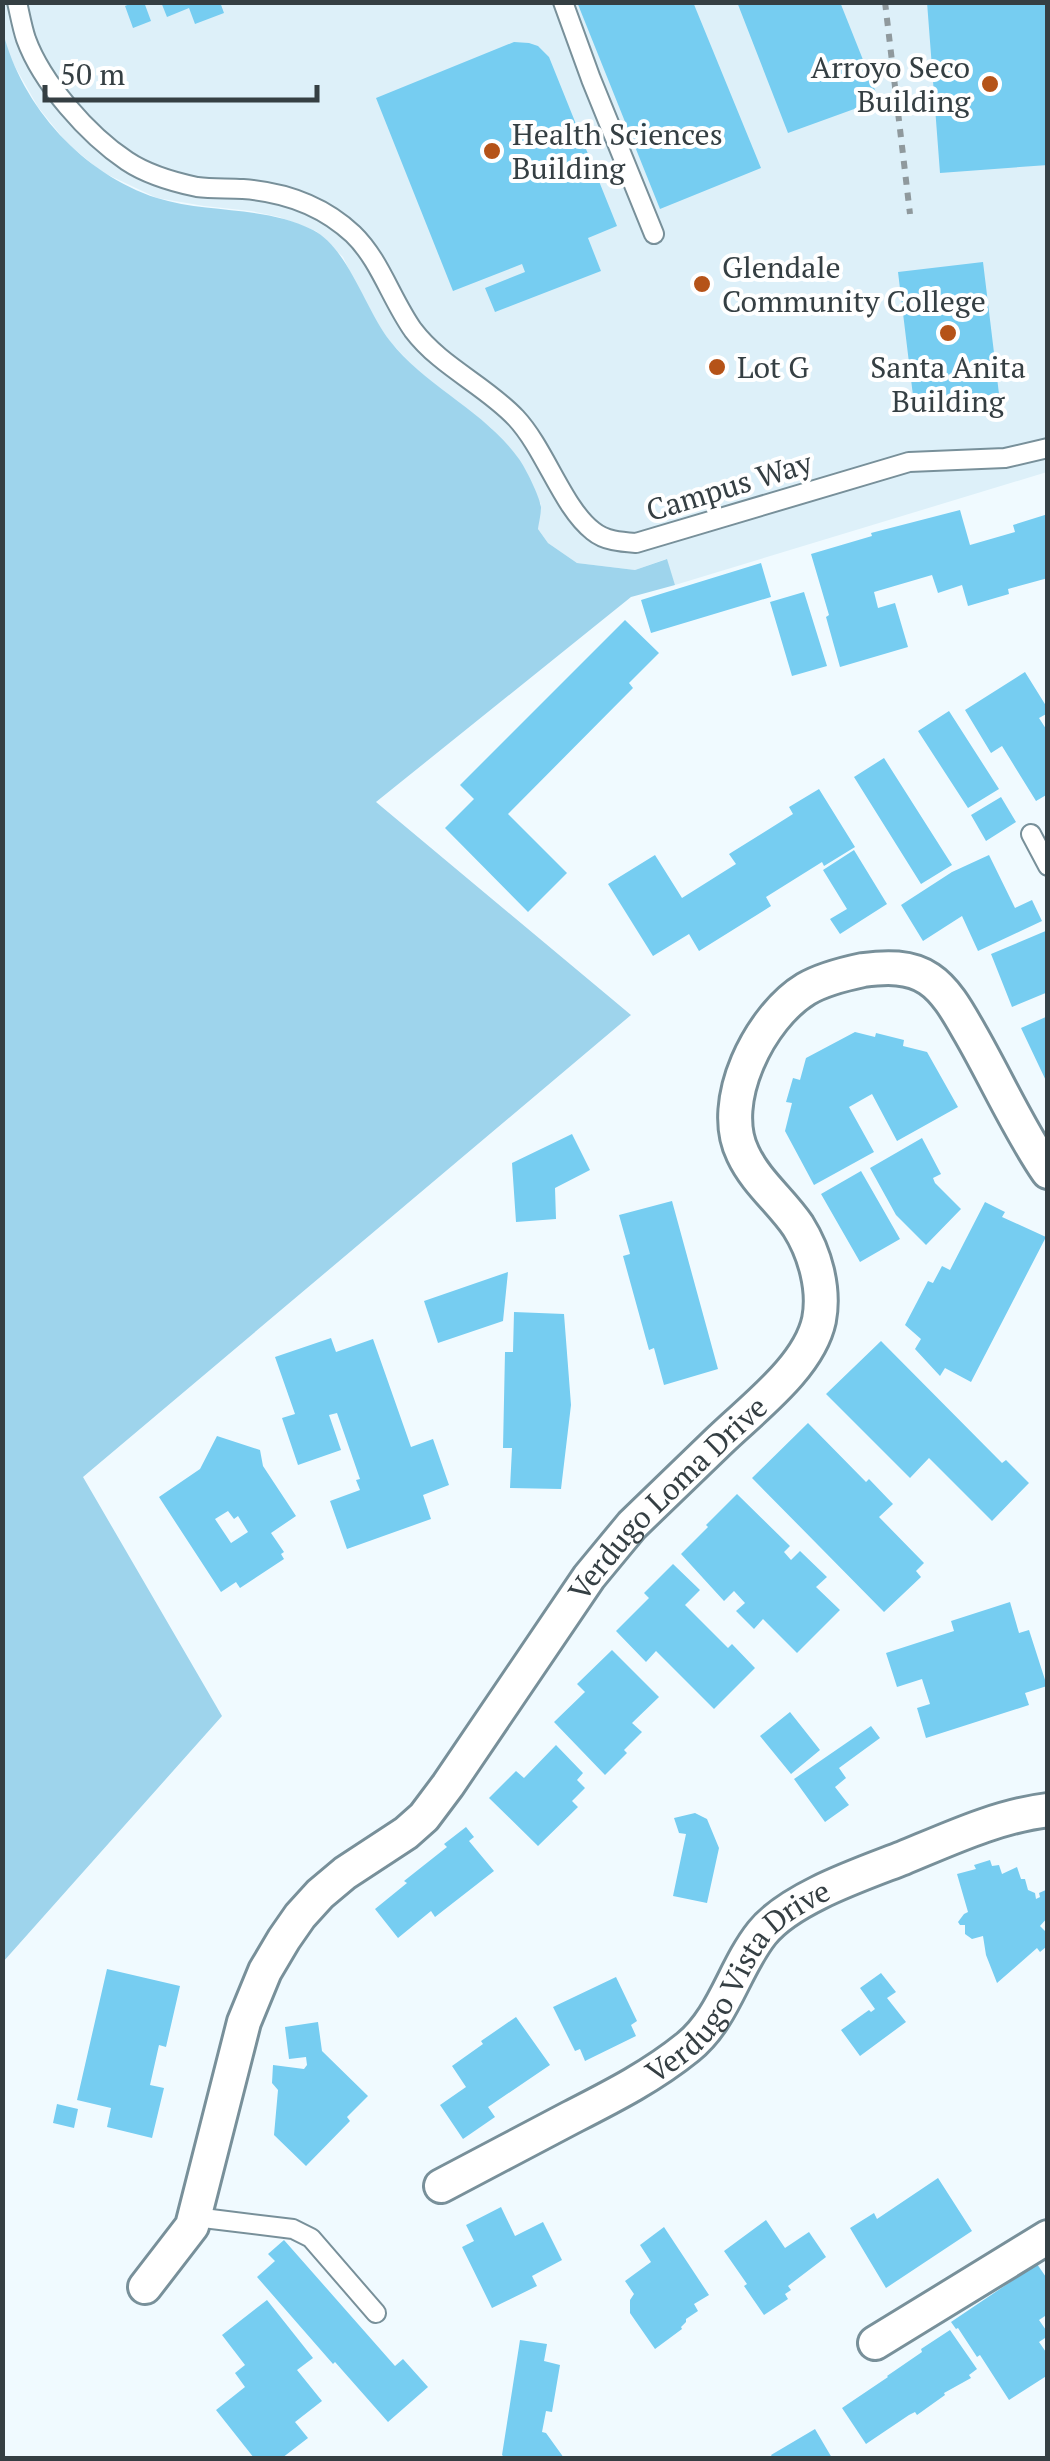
<svg xmlns="http://www.w3.org/2000/svg" width="1050" height="2461" font-family="'PT Serif',serif">
<rect width="100%" height="100%" fill="#f0faff"/>
<path fill="#ddf0f9" d="M2,3H1047V472L675,585L666,559L635,570L577,563L548,543L538,529L541,504L491,428L425,378L391,343L369,311L343,257L316,231L279,217L251,211L204,206L157,198L102,172L67,143L38,107L9,56L3,32Z"/>
<path fill="#9ed4ec" d="M3,32C22,107 83,174 157,198C208,214 264,205 313,230C348,248 365,309 390,341C426,387 485,411 519,459C525,467 540,497 541,507C541,514 539,522 538,529L548,543L577,563L635,570L667,559L675,585L631,597L376,802L631,1015L83,1477L222,1716L3,1962Z"/>
<path fill="#76cdf1" fill-rule="evenodd" d="M134,2H144L151,21L133,28L125,6Z
M161,2H220L224,13L195,24L189,8L167,17Z
M577,2H693L761,168L660,209Z
M737,2H840L879,100L788,133Z
M927,2H1048V165L940,173Z
M514,42L529,43L538,46L549,57L617,226L588,238L601,271L495,312L485,288L525,272L522,264L453,291L376,98Z
M983,262L999,394L914,404L898,272Z
M960,510L970,545L1015,532L1013,525L1048,514V578L1008,589L1009,594L968,606L962,585L938,593L932,575L874,592L878,608L895,603L908,647L840,667L826,617L829,615L811,554L872,536L871,533Z
M761,563L771,597L651,633L641,600Z
M804,592L827,666L792,676L770,602Z
M625,620L659,653L629,683L633,688L508,814L567,873L528,912L445,828L474,799L460,785Z
M1025,672L1048,709V713L1039,718L1048,732V794L1036,801L1002,746L991,753L965,710Z
M949,711L999,789L968,808L918,731Z
M884,758L952,865L921,884L854,777Z
M819,789L855,847L824,866L822,862L766,897L771,906L699,951L689,934L653,956L608,884L655,855L682,898L736,864L729,854L793,814L789,807Z
M1001,797L1016,822L986,841L971,815Z
M854,850L887,904L840,934L830,919L847,909L823,870Z
M989,855L1015,908L1032,900L1042,921L978,951L962,916L923,941L901,905L952,872Z
M1048,930V992L1012,1007L991,954Z
M1048,1016V1085L1021,1028Z
M855,1032L875,1037L876,1033L904,1040L903,1046L927,1052L958,1107L897,1141L872,1094L849,1107L874,1152L814,1185L785,1131L792,1103L786,1102L793,1078L800,1080L806,1058Z
M572,1134L590,1170L555,1188L556,1219L516,1222L512,1163Z
M922,1138L941,1174L933,1178L935,1183L961,1209L926,1245L896,1215L870,1168Z
M861,1171L900,1239L860,1262L821,1194Z
M672,1201L718,1369L664,1385L654,1348L649,1350L623,1256L630,1254L619,1215Z
M985,1202L1005,1212L1002,1217L1046,1237L971,1382L945,1368L940,1376L915,1349L921,1339L905,1325L928,1281L933,1283L942,1266L950,1270Z
M508,1272L503,1321L438,1343L424,1301Z
M514,1312L564,1314L571,1405L561,1489L510,1488L512,1448H503L505,1352H513Z
M331,1338L336,1352L373,1339L411,1447L433,1439L449,1485L423,1495L431,1519L347,1549L330,1501L360,1490L356,1480L360,1479L337,1413L329,1415L341,1450L298,1465L282,1418L295,1414L275,1357Z
M881,1341L1002,1463L1006,1460L1029,1483L992,1521L929,1458L910,1478L826,1394Z
M808,1423L866,1482L869,1479L893,1504L879,1517L924,1563L916,1571L921,1577L884,1612L752,1478Z
M217,1436L260,1450L263,1466L296,1516L271,1533L284,1552L281,1554L284,1559L240,1588L236,1582L221,1592L159,1497L200,1469ZM228,1511L234,1519L238,1516L248,1532L231,1543L215,1519Z
M737,1494L790,1546L784,1552L791,1560L800,1551L827,1577L816,1587L840,1610L797,1653L763,1619L754,1629L736,1611L745,1603L734,1591L724,1601L681,1554L708,1527L706,1525Z
M673,1564L700,1590L685,1605L728,1648L732,1644L755,1668L714,1709L656,1651L646,1662L616,1631L649,1598L644,1593Z
M1010,1602L1019,1633L1029,1630L1047,1686L1025,1693L1029,1705L926,1738L917,1708L930,1704L922,1679L897,1687L886,1653L954,1631L951,1621Z
M612,1650L659,1697L632,1723L642,1732L624,1750L627,1753L605,1775L554,1722L585,1692L577,1684Z
M790,1712L820,1750L791,1774L760,1736Z
M871,1726L880,1738L839,1768L846,1778L835,1787L849,1805L825,1822L794,1779Z
M556,1745L583,1773L577,1780L585,1788L572,1801L578,1807L538,1846L489,1798L516,1771L524,1778Z
M695,1813L707,1819L719,1848L707,1903L673,1896L686,1834L679,1833L674,1818Z
M466,1827L474,1837L469,1841L494,1871L435,1917L431,1911L398,1938L375,1909L407,1883L404,1881L447,1847L444,1844Z
M990,1860L992,1866L999,1865L1002,1874L1017,1867L1021,1879H1025L1028,1890L1035,1893L1036,1899L1040,1897L1039,1893L1048,1889V1917L1040,1926L1048,1934L1046,1947L1040,1952L1037,1948L997,1983L986,1955L983,1936L972,1939L965,1934V1925H960L958,1922L964,1914L968,1912L957,1874L976,1869L974,1865Z
M107,1969L180,1986L166,2047L159,2045L150,2085L164,2088L152,2138L107,2127L111,2108L77,2100Z
M881,1973L896,1992L887,1998L906,2022L860,2056L841,2030L869,2010L871,2012L875,2009L860,1988Z
M616,1977L637,2021L631,2025L636,2036L585,2061L580,2049L575,2051L553,2007Z
M516,2017L550,2065L488,2107L495,2117L463,2139L440,2105L466,2087L452,2066L483,2044L481,2041Z
M318,2022L322,2051L368,2096L347,2117L350,2121L306,2166L274,2135L278,2090L272,2083L273,2065L304,2069L307,2065L306,2057L289,2059L285,2027Z
M57,2104L78,2109L74,2128L53,2123Z
M938,2178L972,2231L886,2288L850,2228L874,2213L877,2219Z
M501,2207L515,2236L543,2222L562,2260L532,2276L537,2286L492,2308L462,2247L474,2241L466,2225Z
M766,2220L785,2248L809,2232L826,2257L788,2286L791,2290L785,2294L788,2299L764,2315L744,2286L747,2284L724,2251Z
M664,2227L709,2295L694,2304L698,2311L686,2319V2322L681,2327L682,2329L655,2349L630,2313V2300L634,2294L625,2281L651,2262L640,2245Z
M284,2240L395,2366L403,2359L428,2387L388,2422L335,2362L333,2364L257,2277L275,2261L268,2254Z
M1037,2264L1048,2280V2314L1039,2320L1048,2333V2336L1039,2342L1048,2355V2375L1009,2400L980,2355L977,2357L958,2328L956,2329L951,2322Z
M267,2300L313,2358L297,2370L322,2401L295,2422L308,2438L282,2458H254L216,2410L245,2387L235,2373L245,2365L222,2335Z
M950,2330L977,2369L969,2375L971,2378L944,2393L945,2395L917,2415L915,2412L909,2415L866,2444L842,2408L888,2377L887,2376L922,2352L921,2349Z
M520,2340L547,2344L544,2361L560,2365L552,2412L546,2411L542,2432L546,2433L564,2458H505L502,2455Z
M815,2429L832,2458H773L771,2455Z"/>
<g fill="none" stroke-linecap="round" stroke-linejoin="round">
<g stroke="#78909a" stroke-width="22">
<path id="service" d="M17,2C20,15 22,27 26,39C42,83 88,135 127,161C148,175 173,182 197,187C212,189 228,188 243,189C284,192 322,205 353,234C380,260 391,299 413,330C441,367 485,385 516,418C545,449 563,508 593,531C605,541 621,542 636,543L909,462L1005,458L1048,448
M563,2L591,79L654,234
M1031,834L1048,866
M195,2217L293,2229L311,2238L376,2313"/>
</g>
<g stroke="#78909a" stroke-width="38">
<g id="minor">
<path id="s1" d="M441,2186C484,2163 527,2141 570,2118C611,2097 651,2077 688,2047C724,2018 734,1968 762,1933C790,1898 862,1874 903,1858C949,1839 998,1816 1048,1810"/>
<path id="s2" d="M145,2287L192,2226L244,2022L265,1971L284,1939L300,1916L320,1894L345,1873L406,1833L424,1817L448,1785L589,1577L632,1525C661,1497 690,1469 719,1441C753,1408 809,1367 819,1320C825,1289 815,1253 798,1226C781,1201 756,1182 743,1154C717,1102 760,1017 806,989C823,979 844,974 863,970C886,967 910,966 929,979C947,991 959,1014 970,1033C996,1078 1019,1130 1048,1172"/>
<path d="M875,2343L1048,2237"/>
</g>
</g>
<path stroke="#8f999d" stroke-width="6" stroke-dasharray="8 8" stroke-linecap="butt" d="M885,2L910,214"/>
<use href="#service" stroke="#fff" stroke-width="18"/>
<use href="#minor" stroke="#fff" stroke-width="32"/>
</g>
<g fill="#b55318" stroke="#fff" stroke-width="4">
<circle cx="990" cy="84" r="10"/>
<circle cx="492" cy="151" r="10"/>
<circle cx="702" cy="284" r="10"/>
<circle cx="948" cy="333" r="10"/>
<circle cx="717" cy="367" r="10"/>
</g>
<g text-anchor="middle" dominant-baseline="central" stroke-width="8" stroke-linejoin="round" paint-order="stroke">
<g font-size="30" fill="#353f43" stroke="#fff" text-anchor="start">
<text x="970" y="67" text-anchor="end">Arroyo Seco<tspan x="970" dy="34">Building</tspan></text>
<text x="512" y="134">Health Sciences<tspan x="512" dy="34">Building</tspan></text>
<text x="722" y="267">Glendale<tspan x="722" dy="34">Community College</tspan></text>
<text x="737" y="367">Lot G</text>
<text x="948" y="367" text-anchor="middle">Santa Anita<tspan x="948" dy="34">Building</tspan></text>
</g>
<g font-size="30" fill="#353f43" stroke="#fff">
<text transform="translate(729 486) rotate(-17)">Campus Way</text>
<text stroke="none"><textPath href="#s2" startOffset="970">Verdugo Loma Drive</textPath></text>
<text stroke="none"><textPath href="#s1" startOffset="368">Verdugo Vista Drive</textPath></text>
</g>
</g>
<rect width="1050" height="2461" fill="none" stroke="#353f43" stroke-width="10"/>
<path d="M45 85v15h272v-15" fill="none" stroke="#353f43" stroke-width="5"/>
<text x="60" y="85" font-size="30" fill="#353f43" stroke="#ffffff" stroke-width="8" paint-order="stroke">50 m</text>
</svg>
